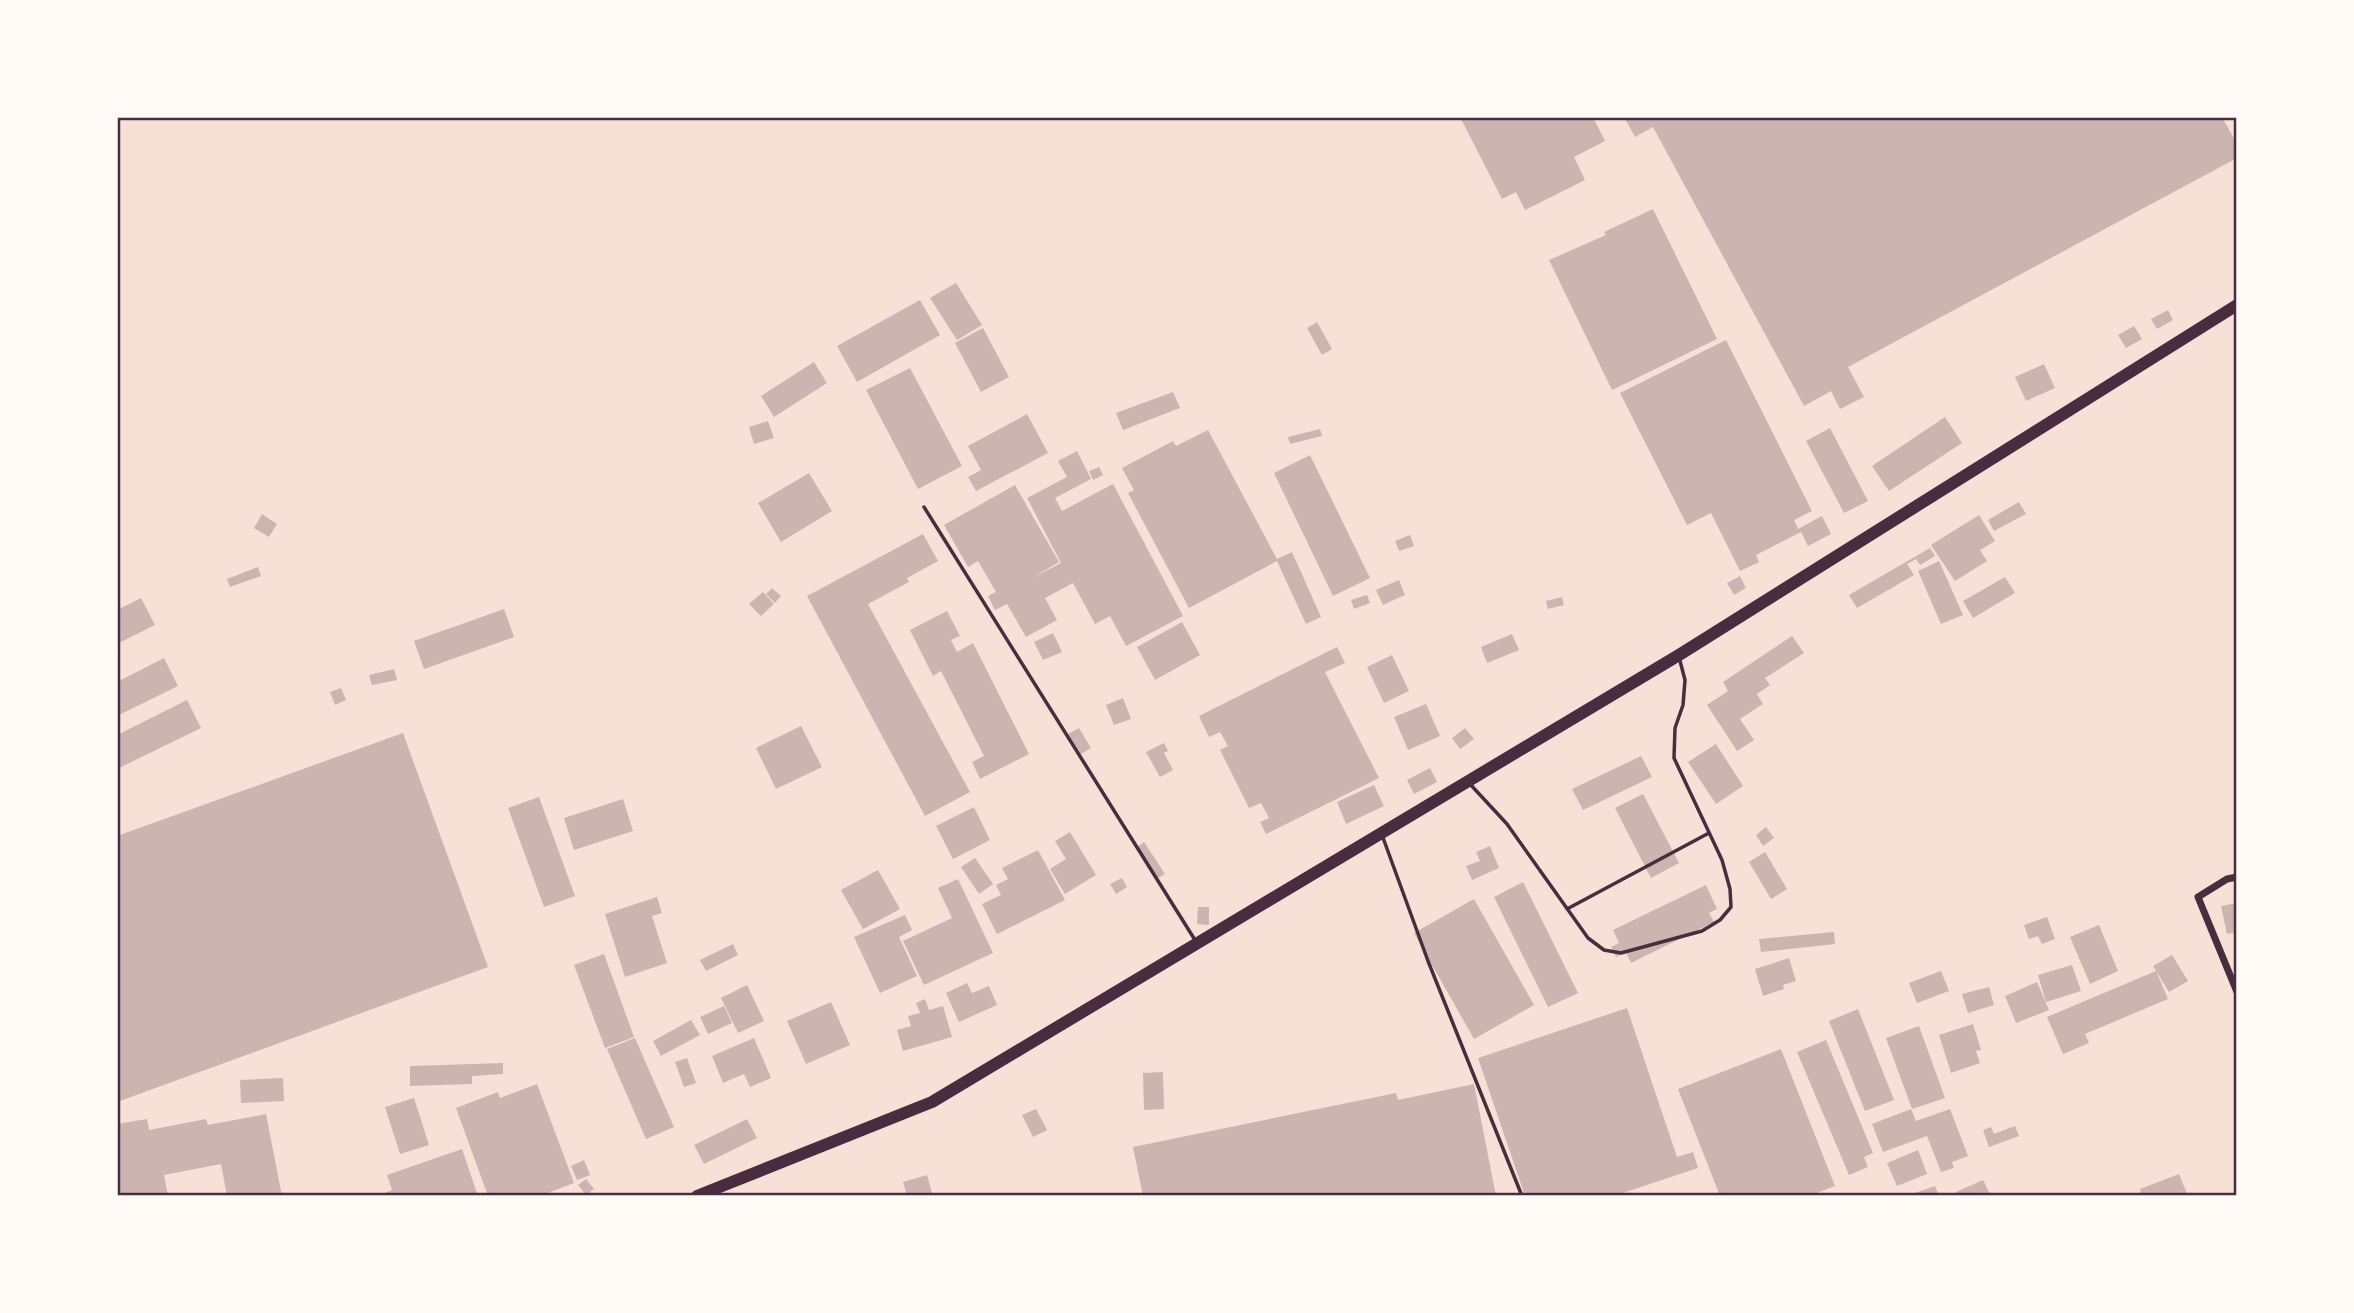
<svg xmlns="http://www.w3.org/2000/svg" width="2354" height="1313" font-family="'Asap Condensed',sans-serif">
<rect width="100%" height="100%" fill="#f7e1d7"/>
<path fill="#ccb4b1" d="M1460,117H1593L1605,141L1574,157L1585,180L1525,210L1516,192L1502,199Z
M1624,117H2222L2237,144V158L1848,367L1864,397L1840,409L1831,391L1804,406L1653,127L1635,137Z
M1653,209L1717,339L1612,390L1549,260L1606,235L1604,232Z
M956,283L982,325L957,340L930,298Z
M920,300L940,335L857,382L837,346Z
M2168,310L2173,320L2157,329L2151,319Z
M1317,322L1332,349L1322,355L1307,328Z
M2134,326L2142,339L2126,348L2118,335Z
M983,328L1009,377L981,392L955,343Z
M1726,340L1812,511L1794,520L1798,529L1822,516L1831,534L1808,546L1801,532L1756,555L1759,562L1740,571L1711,513L1687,525L1620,393Z
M814,362L827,383L774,417L761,396Z
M2044,364L2055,388L2026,401L2015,377Z
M910,368L962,466L918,489L866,390Z
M1173,392L1180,408L1123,430L1116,413Z
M1027,414L1048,453L976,491L968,477L981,470L968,446Z
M1945,417L1962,443L1889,491L1872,466Z
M768,421L774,438L754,444L749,427Z
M1830,428L1868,501L1844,513L1806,441Z
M1320,429L1322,436L1290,444L1288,437Z
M1208,430L1277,559L1292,552L1321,617L1306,624L1277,561L1189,608L1128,493L1134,490L1122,468L1173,441L1176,446Z
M1077,451L1091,479L1055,498L1062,511L1113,484L1183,616L1126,646L1110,616L1095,624L1073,583L1045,598L1057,620L1026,637L1007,604L995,610L988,596L996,592L978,561L968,567L944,525L1015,485L1059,562L1032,578L1061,563L1027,498L1067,477L1058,461Z
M1310,455L1370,578L1333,596L1274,473Z
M1099,467L1103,475L1093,480L1089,471Z
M809,473L832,511L781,542L758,503Z
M2019,502L2026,514L1994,531L1988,520Z
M262,514L277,524L269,537L254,528Z
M1979,515L1995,541L1980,550L1987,561L1955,581L1931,545Z
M923,534L938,561L907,578L909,582L868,604L970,792L925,816L807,596Z
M1410,535L1414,546L1399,551L1395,541Z
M1930,548L1935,556L1920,565L1916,559L1907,564L1914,575L1857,608L1849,595Z
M1939,561L1963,615L1941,624L1918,571Z
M258,567L261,576L230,587L227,579Z
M1740,576L1746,588L1734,595L1727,583Z
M2005,577L2015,593L1973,618L1963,601Z
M1399,580L1405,595L1383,605L1376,590Z
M772,588L781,596L775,603L766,594Z
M763,592L774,604L761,616L749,604Z
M1367,595L1370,603L1354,609L1351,600Z
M1562,597L1564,605L1548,609L1546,601Z
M141,598L155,625L117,644V610Z
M504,609L514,637L424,669L414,641Z
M947,611L960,636L951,640L957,652L973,643L1029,754L980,779L972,762L984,756L941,671L933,676L910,630Z
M1182,622L1200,655L1155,680L1137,647Z
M1053,633L1062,652L1043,660L1034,642Z
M1512,634L1519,650L1487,663L1481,647Z
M1792,636L1804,653L1765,678L1770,685L1757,694L1763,704L1740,719L1754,740L1737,751L1707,705L1728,691L1723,682Z
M1337,647L1345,663L1325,672L1379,778L1266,834L1260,822L1269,818L1261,803L1249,808L1220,750L1228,746L1220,732L1209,737L1199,716Z
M1392,655L1409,691L1384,703L1367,667Z
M164,658L178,686L117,716V682Z
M394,669L397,680L372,685L369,675Z
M341,688L346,700L335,705L330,692Z
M1123,698L1131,719L1114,725L1106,705Z
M187,700L201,728L117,769V735Z
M1426,704L1440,736L1408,750L1394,717Z
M801,726L822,767L776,789L756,748Z
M1079,728L1091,748L1081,754L1068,734Z
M1465,728L1474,739L1460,749L1452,738Z
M403,733L488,967L117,1102V836Z
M1164,743L1168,751L1164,753L1173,770L1160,777L1146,752Z
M1716,744L1743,786L1716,804L1688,762Z
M1641,756L1652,777L1583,810L1572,789Z
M1430,768L1437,782L1414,794L1407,780Z
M1374,785L1384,806L1346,824L1337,802Z
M1643,794L1679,863L1651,878L1615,808Z
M539,797L575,896L544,907L508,808Z
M623,799L633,831L574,850L564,818Z
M974,807L990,840L953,859L936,826Z
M1766,827L1774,838L1763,846L1756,835Z
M1070,832L1096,875L1065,894L1050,869L1066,859L1055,841Z
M1144,842L1165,874L1158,878L1137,847Z
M1490,846L1499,868L1472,880L1466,866L1480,861L1476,852Z
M1038,850L1065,900L997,934L982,904L1001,895L996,885L1008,879L1002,868Z
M1765,852L1787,889L1771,899L1749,862Z
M975,858L993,884L979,894L961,867Z
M878,870L900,909L863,929L841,890Z
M1122,878L1127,887L1116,894L1110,884Z
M958,879L993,953L924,985L903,941L952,918L938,888Z
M1523,882L1578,993L1548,1007L1494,897Z
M1706,885L1717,909L1709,913L1714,922L1631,963L1626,952L1616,957L1611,947L1619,943L1613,930Z
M657,897L662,913L652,916L667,963L625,977L605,914Z
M1474,899L1534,1005L1474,1039L1414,933Z
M2237,903V932L2227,934L2221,906Z
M1198,907H1209V925L1197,924Z
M905,915L912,930L899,937L917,976L880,993L854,937Z
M2047,917L2055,939L2042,944L2038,936L2029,939L2024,925Z
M2099,925L2118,971L2090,984L2070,937Z
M1834,932L1835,944L1761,952L1759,939Z
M733,944L738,955L706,971L700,960Z
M604,954L634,1037L605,1048L574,965Z
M2172,955L2188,981L2169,992L2153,966Z
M1789,958L1796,981L1783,985L1784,989L1763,996L1755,969Z
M2072,965L2081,991L2046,1002L2038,975Z
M1941,971L1949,991L1917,1003L1909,983Z
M2156,971L2168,999L2085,1034L2089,1043L2063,1054L2047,1017Z
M2037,982L2049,1010L2016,1023L2005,996Z
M967,983L972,993L989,986L997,1005L959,1022L946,993Z
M747,985L764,1021L738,1033L721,998Z
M1989,987L1994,1005L1968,1013L1962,994Z
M925,999L929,1010L943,1006L952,1037L903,1051L897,1030L911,1026L908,1016L920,1013L916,1003Z
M831,1002L850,1045L806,1064L787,1021Z
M724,1006L732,1023L708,1034L700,1017Z
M1627,1008L1677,1157L1693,1152L1698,1168L1614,1196H1525L1478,1058Z
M1858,1009L1894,1100L1865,1111L1829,1021Z
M691,1020L700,1035L661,1056L653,1041Z
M1973,1024L1981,1050L1976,1051L1980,1063L1951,1073L1939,1035Z
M1919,1026L1945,1098L1912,1109L1886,1038Z
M635,1038L674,1127L646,1139L607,1049Z
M754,1038L771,1078L750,1087L744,1074L723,1083L712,1056Z
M1826,1040L1873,1153L1864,1157L1868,1167L1849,1175L1797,1052Z
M1781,1049L1835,1186L1809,1196H1720L1678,1089Z
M687,1058L696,1083L684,1087L675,1062Z
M503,1063V1074L472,1076V1084L410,1086V1066Z
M1163,1072L1164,1109L1144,1110L1143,1073Z
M283,1078L284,1101L241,1103L240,1080Z
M537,1084L574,1183L540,1196H488L456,1108L498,1092L500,1098Z
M1474,1084L1496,1196H1143L1133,1147L1396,1093L1398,1100Z
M414,1098L429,1145L400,1154L385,1107Z
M1036,1109L1047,1130L1033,1137L1022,1115Z
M1911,1109L1916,1121L1950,1109L1968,1156L1952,1162L1954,1168L1941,1172L1927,1136L1883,1152L1872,1124Z
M266,1114L282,1196H227L221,1164L164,1175L168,1196H117V1124L147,1119L149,1130L206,1119L208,1125Z
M747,1119L757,1138L704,1164L694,1145Z
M2015,1126L2019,1136L1989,1147L1983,1130L1991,1127L1994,1134Z
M462,1149L478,1196H377L392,1190L387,1175Z
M1918,1150L1927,1174L1897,1186L1887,1163Z
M584,1160L590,1175L577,1180L571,1166Z
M2179,1174L2188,1196H2142L2140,1189Z
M927,1175L933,1196H907L903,1182Z
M586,1179L594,1189L586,1195L578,1185Z
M1983,1180L1991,1196H1957L1956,1192Z
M1935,1186L1939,1196H1909V1195Z"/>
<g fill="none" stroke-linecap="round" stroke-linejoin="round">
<path stroke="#4a2c40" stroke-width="3.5" d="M924,507L1195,940
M1469,783L1507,824L1588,938L1604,950L1621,953L1702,931L1720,920L1731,907L1730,889L1722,860L1674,758L1675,728L1683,705L1685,680L1679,657
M1382,835L1428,961L1522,1196
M1567,909L1709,833"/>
<path stroke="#4a2c40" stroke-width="7" d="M2237,877L2227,879L2198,897L2237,992"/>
<path stroke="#4a2c40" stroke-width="12" d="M697,1196L932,1102L1679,655L2237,305"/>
</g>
<rect width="2354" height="1313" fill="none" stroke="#fffaf5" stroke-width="238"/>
<rect x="119" y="119" width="2116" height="1075" fill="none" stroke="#4a2c40" stroke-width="2.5"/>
</svg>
